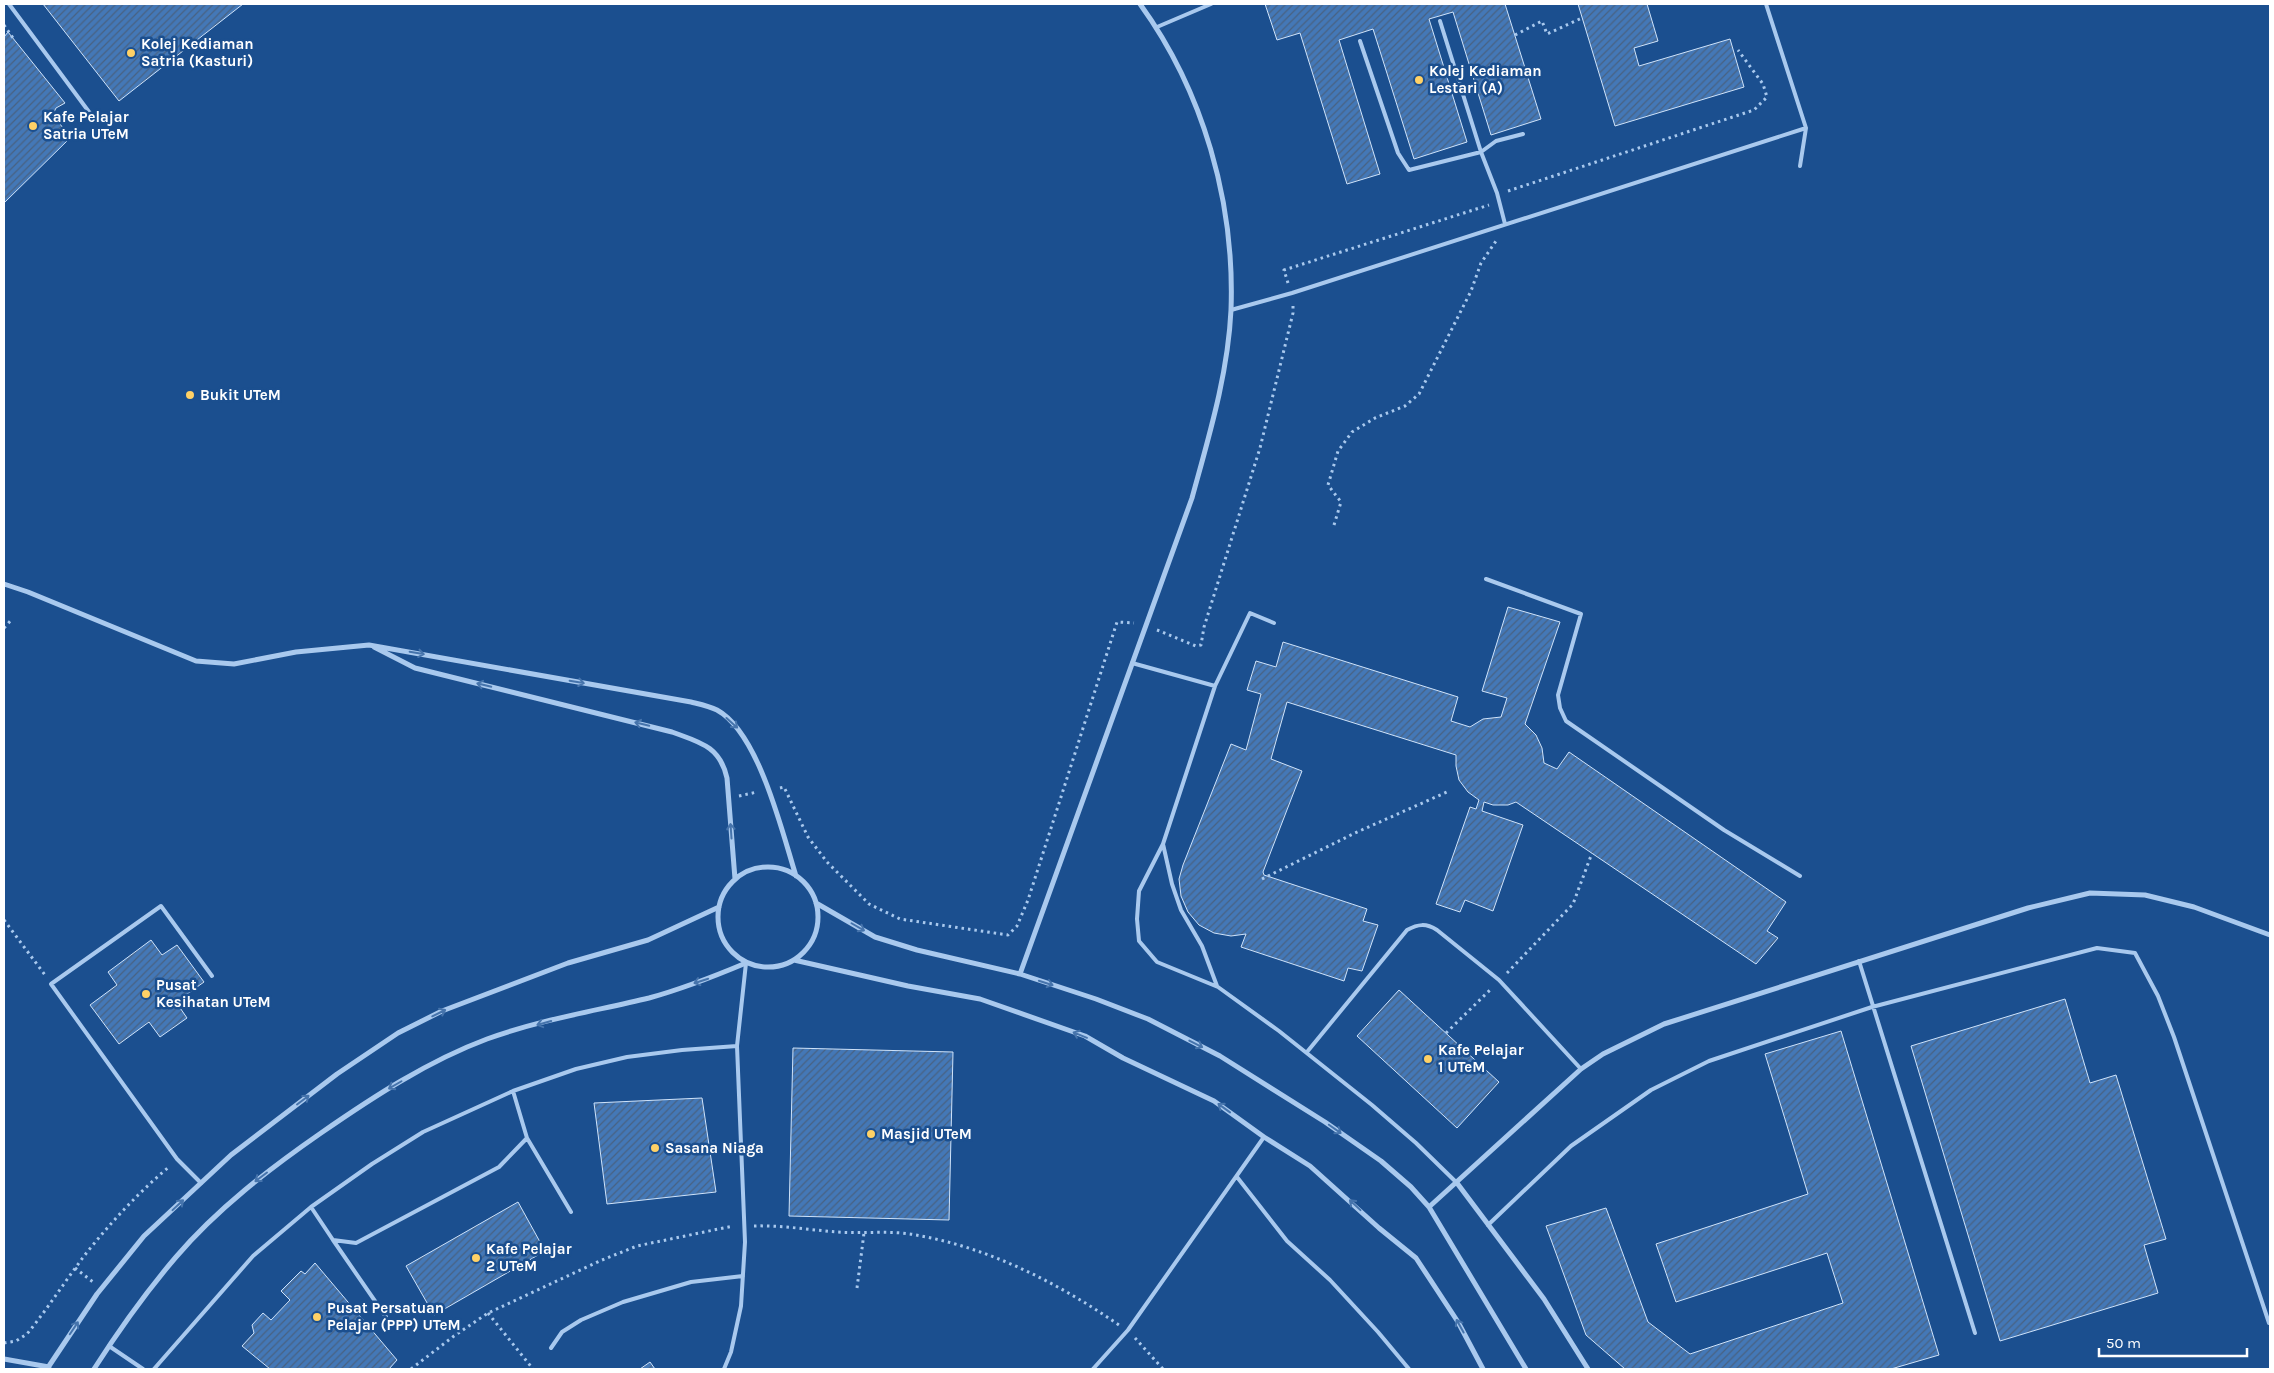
<svg xmlns="http://www.w3.org/2000/svg" width="2274" height="1373" font-family="Karla,sans-serif">
<defs>
<pattern id="building-hatch" width="6" height="6" patternUnits="userSpaceOnUse" patternTransform="scale(1.25)"><rect width="6" height="6" fill="#4478b7"/><path d="M-1 1l2-2M0 6l6-6M5 7l2-2" fill="none" stroke="#486282"/></pattern>
</defs>
<rect width="100%" height="100%" fill="#1b4f8f"/>
<path fill="url(#building-hatch)" stroke="#cfe3fa" d="M43,4H243L119,101Z
M1265,4H1505L1541,119L1491,135L1453,12L1429,19L1467,142L1414,159L1373,29L1339,40L1380,174L1347,184L1300,33L1277,40Z
M1578,4H1647L1658,41L1634,48L1639,66L1730,39L1744,87L1615,126Z
M8,32L65,103L56,108L53,114L70,138L4,203V37Z
M1508,607L1560,622L1525,724L1536,735L1542,748L1544,763L1557,769L1569,752L1786,902L1767,931L1778,938L1756,964L1516,802L1508,805H1493L1484,802L1482,811L1523,825L1493,911L1465,900L1460,912L1436,904L1470,807L1476,809L1479,800L1468,792L1459,780L1456,766V755L1287,702L1271,759L1302,771L1263,872L1264,875L1367,909L1363,921L1378,925L1362,971L1348,968L1344,981L1241,947L1246,934L1231,936L1214,933L1199,925L1188,912L1181,896L1179,879L1183,865L1231,744L1246,750L1261,694L1247,690L1256,661L1276,667L1283,642L1458,697L1451,721L1470,727L1483,719L1501,717L1507,698L1482,691Z
M151,940L162,955L177,945L204,982L176,1002L187,1018L160,1037L149,1022L119,1044L90,1005L117,985L108,972Z
M1399,990L1499,1082L1457,1128L1357,1036Z
M2065,999L2090,1083L2116,1075L2166,1239L2144,1245L2158,1293L2000,1341L1911,1046Z
M1841,1031L1939,1355L1891,1369H1625L1586,1335L1546,1226L1606,1208L1648,1322L1690,1354L1843,1303L1827,1253L1676,1302L1656,1244L1808,1194L1765,1054Z
M793,1048L953,1052L949,1220L789,1216Z
M702,1098L716,1192L607,1204L594,1103Z
M518,1202L545,1251L434,1315L406,1266Z
M315,1263L397,1360L389,1369H270L242,1346L254,1333L252,1325L263,1313L271,1320L290,1300L281,1291L301,1271L305,1274Z
M650,1362L655,1369H640Z"/>
<g fill="none" stroke-linecap="round" stroke-linejoin="round">
<path stroke="#a9c9ee" stroke-width="3" stroke-dasharray="2.5 4" stroke-linecap="butt" d="M4,25L15,41
M1515,35L1542,21L1547,34L1582,18
M1508,191L1754,110L1767,97L1763,84L1738,50
M1288,283L1284,270L1489,205
M1334,525L1341,502L1328,485L1338,451L1352,432L1375,418L1405,406L1419,394L1471,291L1481,263L1496,241
M4,628L12,619
M1157,630L1196,646L1201,645L1204,627L1260,448L1293,313V303
M780,788L784,787L808,837L827,862L869,904L900,919L1008,935L1017,926L1028,900L1117,622L1134,623
M739,796L757,792
M1262,879L1355,833L1447,792
M4,920L45,975
M1507,973L1573,904L1592,853
M1446,1033L1492,988
M754,1226C781,1225 810,1230 837,1232C863,1234 891,1230 916,1235C990,1248 1058,1283 1119,1325
M75,1268L93,1282
M857,1288L864,1233
M488,1313L533,1369
M1135,1338L1163,1369
M4,1343L16,1341L27,1334C49,1307 67,1278 88,1251C113,1220 139,1192 170,1166
M411,1369L454,1336L488,1313L602,1260L637,1246L733,1226"/>
<path stroke="#a9c9ee" stroke-width="4" d="M9,4L95,120
M1440,21L1481,152L1497,193L1505,224
M1157,27L1211,4
M1360,41L1398,153L1409,170L1481,152L1496,141L1523,134
M1800,166L1806,128
M1231,310L1292,293L1806,128L1766,4
M1486,579L1581,614L1558,695L1560,708L1566,721L1724,830L1800,876
M1274,623L1250,613L1215,686L1163,844L1139,891L1137,919L1139,941L1157,962L1218,987L1279,1031L1372,1105L1416,1143L1457,1183
M1132,663L1215,686
M1163,844L1172,884L1181,910L1202,946L1217,986
M1859,961L1975,1333
M1307,1052L1407,930C1418,924 1426,923 1437,930L1499,980L1581,1069
M527,1138L571,1212
M1237,1177L1287,1241L1330,1280L1378,1332L1409,1369
M201,1183L177,1159L51,984L161,906L212,976
M311,1207L333,1240L356,1243L499,1167L527,1138L513,1091
M1488,1225L1571,1146L1651,1090L1709,1061L1872,1007L2097,948L2135,953L2158,996L2174,1037L2269,1323
M333,1240L386,1317
M109,1346L143,1369
M551,1348L562,1332L581,1320L623,1302L691,1282L743,1276
M154,1369L253,1256L311,1207L372,1164L423,1132L513,1091L576,1069L627,1057L682,1050L737,1046
M724,1369L731,1352L741,1306L745,1242L737,1046L746,963
M1093,1369L1128,1330L1264,1137"/>
<path stroke="#a9c9ee" stroke-width="5" d="M4,584L28,592L196,661L234,664L296,652L369,645L691,702C699,704 709,706 717,710C759,733 782,832 796,876
M374,647L415,668L672,732C699,742 720,746 727,778L735,879
M718 917a50 50 0 1 1 100 0a50 50 0 1 1-100 0Z
M816,903L875,937L917,950L1020,974L1096,999L1148,1019L1220,1056L1325,1122L1381,1161L1411,1187L1429,1207L1526,1369
M794,960L908,986L980,999L1085,1036L1123,1058L1214,1101L1264,1137L1310,1166L1379,1228L1416,1258L1458,1322L1483,1369
M1020,974L1192,498C1209,436 1228,374 1231,310C1235,202 1203,91 1140,4
M1457,1183L1544,1299L1588,1369
M1429,1207L1581,1069L1603,1054L1664,1024L2028,908L2090,893L2145,895L2194,907L2270,935
M4,1359L49,1367
M47,1369L97,1294L144,1236L231,1155L337,1074L398,1033L442,1011L568,963L648,940L719,907
M94,1369C119,1330 146,1292 176,1257C217,1209 269,1169 321,1133C373,1097 428,1061 487,1039C539,1020 595,1011 649,998C682,989 715,976 746,963"/>
</g>
<defs><path id="oneway-shaft" d="M-6 0H5M1.5-3L5.5 0L1.5 3" fill="none" stroke-width="1.6" stroke-linecap="round" stroke-linejoin="round" transform="scale(1.25)"/></defs>
<g stroke="#4674ac">
<use href="#oneway-shaft" transform="translate(417 653) rotate(10)"/>
<use href="#oneway-shaft" transform="translate(577 682) rotate(10)"/>
<use href="#oneway-shaft" transform="translate(484 685) rotate(-166)"/>
<use href="#oneway-shaft" transform="translate(732 723) rotate(42)"/>
<use href="#oneway-shaft" transform="translate(642 724) rotate(-166)"/>
<use href="#oneway-shaft" transform="translate(731 831) rotate(-94)"/>
<use href="#oneway-shaft" transform="translate(858 927) rotate(30)"/>
<use href="#oneway-shaft" transform="translate(701 981) rotate(162)"/>
<use href="#oneway-shaft" transform="translate(1046 983) rotate(18)"/>
<use href="#oneway-shaft" transform="translate(439 1013) rotate(-26)"/>
<use href="#oneway-shaft" transform="translate(544 1023) rotate(164)"/>
<use href="#oneway-shaft" transform="translate(1080 1035) rotate(-158)"/>
<use href="#oneway-shaft" transform="translate(1196 1044) rotate(27)"/>
<use href="#oneway-shaft" transform="translate(395 1085) rotate(150)"/>
<use href="#oneway-shaft" transform="translate(303 1100) rotate(-37)"/>
<use href="#oneway-shaft" transform="translate(1224 1108) rotate(-144)"/>
<use href="#oneway-shaft" transform="translate(1335 1129) rotate(35)"/>
<use href="#oneway-shaft" transform="translate(261 1177) rotate(143)"/>
<use href="#oneway-shaft" transform="translate(178 1205) rotate(-43)"/>
<use href="#oneway-shaft" transform="translate(1355 1205) rotate(-137)"/>
<use href="#oneway-shaft" transform="translate(1460 1326) rotate(-119)"/>
<use href="#oneway-shaft" transform="translate(74 1328) rotate(-56)"/>
</g>
<g fill="#ffd166" stroke="#1b4f8f" stroke-width="2">
<circle cx="131" cy="53" r="5"/>
<circle cx="1419" cy="80" r="5"/>
<circle cx="33" cy="126" r="5"/>
<circle cx="190" cy="395" r="5"/>
<circle cx="146" cy="994" r="5"/>
<circle cx="1428" cy="1059" r="5"/>
<circle cx="871" cy="1134" r="5"/>
<circle cx="655" cy="1148" r="5"/>
<circle cx="476" cy="1258" r="5"/>
<circle cx="317" cy="1317" r="5"/>
</g>
<g text-anchor="middle" dominant-baseline="central" stroke-width="5" stroke-linejoin="round" paint-order="stroke">
<g font-size="15" font-weight="bold" fill="#fff" stroke="#1b4f8f" text-anchor="start">
<text x="141" y="44">Kolej Kediaman<tspan x="141" dy="17">Satria (Kasturi)</tspan></text>
<text x="1429" y="71">Kolej Kediaman<tspan x="1429" dy="17">Lestari (A)</tspan></text>
<text x="43" y="117">Kafe Pelajar<tspan x="43" dy="17">Satria UTeM</tspan></text>
<text x="200" y="395">Bukit UTeM</text>
<text x="156" y="985">Pusat<tspan x="156" dy="17">Kesihatan UTeM</tspan></text>
<text x="1438" y="1050">Kafe Pelajar<tspan x="1438" dy="17">1 UTeM</tspan></text>
<text x="881" y="1134">Masjid UTeM</text>
<text x="665" y="1148">Sasana Niaga</text>
<text x="486" y="1249">Kafe Pelajar<tspan x="486" dy="17">2 UTeM</tspan></text>
<text x="327" y="1308">Pusat Persatuan<tspan x="327" dy="17">Pelajar (PPP) UTeM</tspan></text>
</g>
</g>
<rect width="2274" height="1373" fill="none" stroke="#ffffff" stroke-width="10"/>
<path d="M2099 1348v8h148v-8" fill="none" stroke="#ffffff" stroke-width="2.5"/>
<text x="2106" y="1348" font-size="15" fill="#ffffff" stroke="#1b4f8f" stroke-width="4" paint-order="stroke">50 m</text>
</svg>
